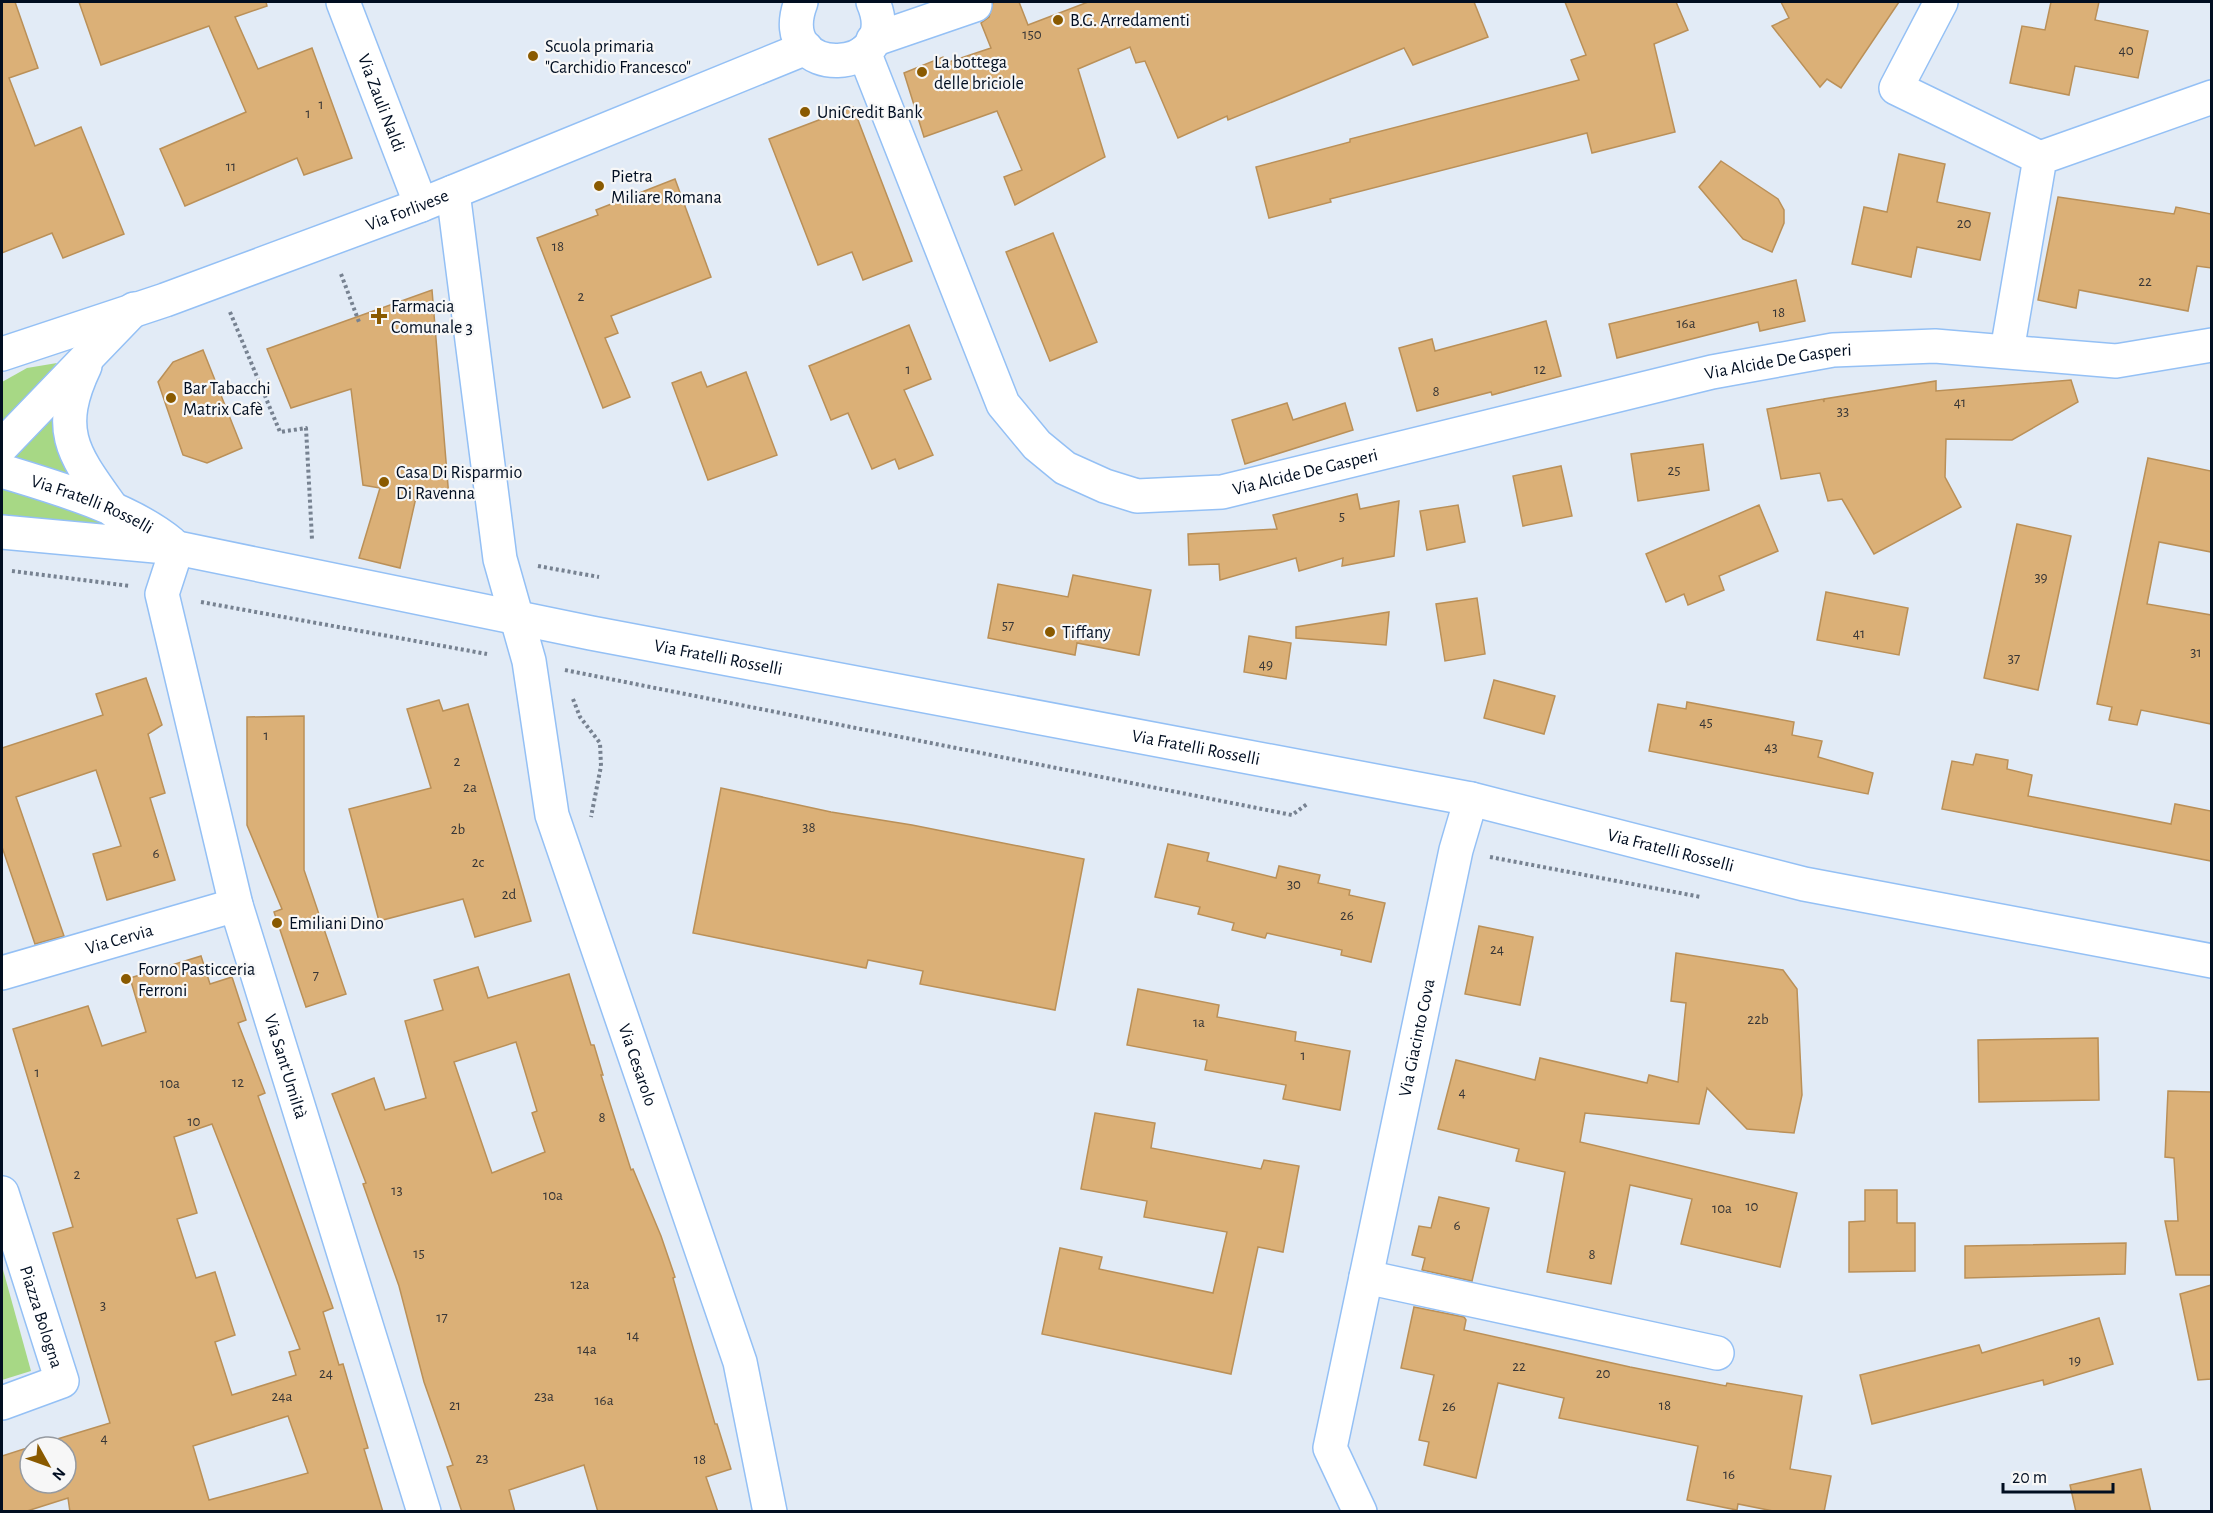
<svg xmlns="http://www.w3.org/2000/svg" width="2213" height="1513" viewBox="0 0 2213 1513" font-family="'Alegreya Sans',sans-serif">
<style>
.green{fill:#a7d885}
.building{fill:#dbb077;stroke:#ba9058;stroke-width:1.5;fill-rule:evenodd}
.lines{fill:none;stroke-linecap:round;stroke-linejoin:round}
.minor-casing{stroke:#94c0f5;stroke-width:36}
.secondary-casing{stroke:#94c0f5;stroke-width:36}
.path{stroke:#778291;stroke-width:4;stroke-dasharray:3 3;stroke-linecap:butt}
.minor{stroke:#fff;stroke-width:33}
.secondary{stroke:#fff;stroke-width:33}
.poi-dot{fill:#8a5a00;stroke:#f7f7f7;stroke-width:2}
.labels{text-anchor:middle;stroke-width:4.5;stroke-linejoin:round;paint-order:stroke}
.number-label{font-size:15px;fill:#383636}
.poi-label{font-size:18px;fill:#010e21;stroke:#f7f7f7;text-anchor:start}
.street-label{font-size:18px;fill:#010e21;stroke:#f7f7f7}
</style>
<rect width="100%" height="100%" fill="#e2ebf6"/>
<g class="green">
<polygon points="57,363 2,425 2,382 27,368"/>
<polygon points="60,408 75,479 10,461"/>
<polygon points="2,485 112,516 107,537 2,514"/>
<polygon points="2,1266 31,1371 2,1380"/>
</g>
<g class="building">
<polygon points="2,2 15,2 38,68 9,78 35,146 81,127 124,234 63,258 52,233 2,253"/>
<polygon points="79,2 266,2 267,6 235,17 258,69 312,48 352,158 304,175 297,158 185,206 160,149 246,112 209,26 101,65"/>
<polygon points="993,2 1019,2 1028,25 1088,2 1474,2 1488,37 1413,65 1404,48 1228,120 1227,116 1178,138 1145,61 1136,63 1130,47 1078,69 1105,157 1015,205 1004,177 1022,170 997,111 924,137 904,73 943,57 949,62 991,48 981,23 989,17"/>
<polygon points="1565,2 1676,2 1688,30 1654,44 1675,132 1592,153 1587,133 1330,199 1331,202 1269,218 1256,167 1350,142 1350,139 1579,80 1571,60 1586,55"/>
<polygon points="1781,2 1899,2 1841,88 1827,79 1820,87 1772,26 1789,18"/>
<polygon points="2051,2 2099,2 2095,20 2148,31 2138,78 2075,66 2069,95 2010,83 2022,26 2045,30"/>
<polygon points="853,107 912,261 863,280 852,252 818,265 769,139"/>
<polygon points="1899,154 1945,164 1937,202 1990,213 1980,260 1917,247 1911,277 1852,264 1864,207 1887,212"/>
<polygon points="1721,161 1778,199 1784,210 1784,223 1772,252 1743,239 1699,187"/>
<polygon points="675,179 711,277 611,316 618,333 605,338 630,397 603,408 537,238 598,215 596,210"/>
<polygon points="2058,197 2174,214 2176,207 2211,214 2211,268 2197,266 2188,311 2079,290 2076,308 2038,300"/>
<polygon points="1053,233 1097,342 1050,361 1006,252"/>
<polygon points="1796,280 1805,321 1760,331 1758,322 1617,358 1609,324"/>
<polygon points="432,290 449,498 417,493 400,568 359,558 380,488 363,485 351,389 291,408 267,349"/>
<polygon points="1546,321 1561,376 1492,395 1491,392 1417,411 1399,348 1432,339 1435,351"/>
<polygon points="909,325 931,379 904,390 933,455 899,469 895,459 872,469 848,413 831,420 809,366"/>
<polygon points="203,350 242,448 207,463 183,455 158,382 173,362"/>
<polygon points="701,372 707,387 746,372 777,455 708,480 672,383"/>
<polygon points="2071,380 2078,402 2012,440 1946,439 1945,477 1961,507 1874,554 1842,499 1828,501 1820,473 1781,479 1767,409 1823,399 1824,402 1824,399 1936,381 1936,391"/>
<polygon points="1287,403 1293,420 1345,403 1353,430 1245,464 1232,420"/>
<polygon points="1703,444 1709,490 1638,501 1631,454"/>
<polygon points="2148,458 2211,471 2211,552 2159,542 2147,604 2211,615 2211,724 2141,710 2137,725 2109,720 2112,707 2097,704"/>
<polygon points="1561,466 1572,516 1523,526 1513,476"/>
<polygon points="1357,494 1360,509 1399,501 1394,556 1342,566 1343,558 1299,571 1296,558 1220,580 1219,564 1189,565 1188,534 1277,529 1273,515"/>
<polygon points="1458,505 1465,542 1427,550 1420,511"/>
<polygon points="1759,505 1778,551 1719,576 1724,590 1688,605 1684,594 1666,602 1646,554"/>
<polygon points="2017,524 2071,536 2038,690 1984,678"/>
<polygon points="1073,575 1151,590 1139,655 1077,643 1075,655 988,638 998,584 1068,597"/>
<polygon points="1826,592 1908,608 1899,655 1817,640"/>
<polygon points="1477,598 1485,654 1445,661 1436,604"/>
<polygon points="1389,612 1386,645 1296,638 1296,627"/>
<polygon points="1249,636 1291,643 1286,679 1244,672"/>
<polygon points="146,678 162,725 148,734 165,793 150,798 175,880 107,900 93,854 121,846 96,770 16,797 64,936 35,944 2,847 2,748 103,715 96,694"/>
<polygon points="1494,680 1555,696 1544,734 1484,718"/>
<polygon points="439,700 443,711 468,704 531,921 475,937 463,899 379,921 349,809 431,788 407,709"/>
<polygon points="1687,702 1794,722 1792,735 1822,741 1818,757 1873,773 1868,794 1649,751 1658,704 1686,709"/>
<polygon points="304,716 304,870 346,994 306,1007 274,912 282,909 247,825 247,717"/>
<polygon points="1976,754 2008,760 2007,769 2032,775 2028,796 2171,824 2175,804 2211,811 2211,861 1942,809 1952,761 1973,765"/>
<polygon points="721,788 831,812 912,825 1084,859 1055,1010 920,984 923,971 868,960 866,968 693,933"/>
<polygon points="1168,844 1209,853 1207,861 1276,878 1279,866 1320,875 1318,883 1350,890 1349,895 1385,903 1371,962 1341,955 1342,950 1267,933 1265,938 1232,930 1234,923 1198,914 1200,907 1155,897"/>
<polygon points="1479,926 1533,937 1520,1005 1465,994"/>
<polygon points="1676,953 1783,970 1797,989 1802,1095 1794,1133 1747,1129 1707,1088 1699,1124 1585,1113 1580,1142 1797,1193 1780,1267 1681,1244 1692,1199 1630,1185 1611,1284 1547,1272 1565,1172 1516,1161 1519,1149 1438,1129 1456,1060 1535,1080 1540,1058 1647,1083 1649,1075 1678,1082 1686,1003 1671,1001"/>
<path d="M201 956 210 984 232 977 246 1020 238 1023 265 1093 258 1096 333 1308 323 1312 339 1365 343 1364 353 1398 368 1448 364 1449 383 1512H70L68 1498 24 1512H2V1456L30 1447V1483H66V1447H31L110 1423 53 1233 73 1227 13 1029 88 1006 102 1046 146 1032 130 978ZM212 1124 300 1349 289 1352 296 1375 232 1395 215 1342 235 1335 215 1272 196 1278 177 1219 197 1213 174 1137ZM288 1416 308 1473 209 1500 193 1446Z"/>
<path d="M478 967 488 998 569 974 591 1045H594L603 1075H601L631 1170 633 1169 661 1236 675 1277 673 1278 715 1424H717L731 1469 706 1477 718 1512H598L584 1465 509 1490 515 1512H462L447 1467 453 1465 424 1382 399 1286 363 1184 366 1183 332 1094 374 1078 385 1110 426 1098 405 1021 443 1010 434 980ZM516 1042 537 1111 532 1113 545 1152 492 1173 454 1062Z"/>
<polygon points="1138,989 1219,1005 1217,1017 1296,1032 1295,1041 1350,1051 1340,1110 1283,1099 1286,1085 1205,1070 1207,1060 1127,1045"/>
<polygon points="2098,1038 2099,1100 1979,1102 1978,1040"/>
<polygon points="2168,1091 2211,1092 2211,1275 2176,1275 2165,1221 2178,1221 2174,1158 2165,1157"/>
<polygon points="1095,1113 1155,1123 1151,1148 1261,1169 1264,1160 1299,1166 1283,1252 1258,1247 1231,1374 1042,1334 1060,1248 1102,1257 1099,1269 1213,1293 1227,1232 1144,1217 1147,1201 1081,1189"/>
<polygon points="1865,1190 1897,1190 1897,1223 1915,1223 1915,1271 1849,1272 1849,1222 1865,1221"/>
<polygon points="1439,1197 1489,1208 1472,1281 1422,1270 1425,1258 1412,1255 1419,1226 1431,1228"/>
<polygon points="2126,1243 2125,1274 1965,1278 1965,1246"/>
<polygon points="2211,1285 2211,1379 2198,1380 2180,1294"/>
<polygon points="1414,1307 1464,1317 1466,1320 1464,1330 1630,1367 1726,1386 1727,1383 1802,1396 1790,1469 1831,1476 1824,1512 1778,1512 1738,1504 1737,1510 1687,1500 1698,1446 1559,1418 1564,1398 1498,1383 1476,1478 1424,1465 1429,1442 1419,1440 1434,1375 1401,1368"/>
<polygon points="2099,1318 2113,1364 2044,1385 2043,1380 1872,1424 1860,1375 1979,1345 1982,1353"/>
<polygon points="2141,1469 2151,1512 2076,1512 2070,1485"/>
</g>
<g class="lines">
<defs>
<g id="minor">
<path id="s1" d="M343 2 421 205"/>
<path d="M801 2C770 83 906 77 873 2"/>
<polyline points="1941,2 1896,88 2040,158"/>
<polyline points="873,40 975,5"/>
<path id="s2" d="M864 52 1003 404 1037 445 1065 468 1105 486 1137 496 1222 492 1712 372 1833 350 1935 346 2116 361 2212 345"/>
<path id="s3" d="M453 192 500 559 529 661 552 815 740 1362 770 1512"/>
<polyline points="2007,351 2040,158 2212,97"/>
<path id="s4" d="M2 354 165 300 421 205 806 48"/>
<path id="s5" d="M177 548 162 594 236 905 424 1512"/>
<path id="s6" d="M2 973 236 905"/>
<path id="s7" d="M2 1193 62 1381 2 1403"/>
<polyline points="1366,1277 1717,1353"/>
<path id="s8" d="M1360 1512 1330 1448 1456 850 1471 799"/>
</g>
<g id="secondary">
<path d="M85 366C53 433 75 456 114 511"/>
<polyline points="2,446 134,309"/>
<path id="s9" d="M2 471C54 487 129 508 171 543"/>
<path id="s10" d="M2 532 177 548 591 633 1471 799 1804 884 2212 961"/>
</g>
</defs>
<use href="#minor" class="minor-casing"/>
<use href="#secondary" class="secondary-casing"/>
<g class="path">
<polyline points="341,274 359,322"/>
<polyline points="230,312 280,432 306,428 312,539"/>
<polyline points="538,566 599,577"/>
<polyline points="12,571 130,586"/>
<polyline points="201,602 487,654"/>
<polyline points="565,670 1292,815 1307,804"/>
<polyline points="573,699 580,717 600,743 601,766 591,817"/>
<polyline points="1490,857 1701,897"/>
</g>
<use href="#minor" class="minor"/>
<use href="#secondary" class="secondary"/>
</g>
<g class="poi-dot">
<circle cx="1058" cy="20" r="6"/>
<circle cx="533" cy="56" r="6"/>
<circle cx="922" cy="72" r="6"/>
<circle cx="805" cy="112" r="6"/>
<circle cx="599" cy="186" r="6"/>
<path d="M376 307h6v6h6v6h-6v6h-6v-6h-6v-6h6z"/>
<circle cx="171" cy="398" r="6"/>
<circle cx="384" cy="482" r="6"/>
<circle cx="1050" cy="632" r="6"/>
<circle cx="277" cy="923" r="6"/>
<circle cx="126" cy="979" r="6"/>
</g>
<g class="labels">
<g class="number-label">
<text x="1032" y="39">150</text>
<text x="2126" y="55">40</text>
<text x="321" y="109">1</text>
<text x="308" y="118">1</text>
<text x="231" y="171">11</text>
<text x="1964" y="228">20</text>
<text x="558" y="251">18</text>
<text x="2145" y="286">22</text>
<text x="581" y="301">2</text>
<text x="1779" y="317">18</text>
<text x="1686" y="328">16a</text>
<text x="908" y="374">1</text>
<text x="1540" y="374">12</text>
<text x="1436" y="396">8</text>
<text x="1960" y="407">41</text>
<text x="1843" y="416">33</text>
<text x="1674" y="475">25</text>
<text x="1342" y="521">5</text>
<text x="2041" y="582">39</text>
<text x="1008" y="630">57</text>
<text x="1859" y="638">41</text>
<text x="2196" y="657">31</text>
<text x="2014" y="663">37</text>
<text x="1266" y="669">49</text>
<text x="1706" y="727">45</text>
<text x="266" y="740">1</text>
<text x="1771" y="752">43</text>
<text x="457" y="766">2</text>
<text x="470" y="792">2a</text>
<text x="809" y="832">38</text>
<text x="458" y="834">2b</text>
<text x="156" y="858">6</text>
<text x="478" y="867">2c</text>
<text x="1294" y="889">30</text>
<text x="509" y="899">2d</text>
<text x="1347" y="920">26</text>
<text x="1497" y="954">24</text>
<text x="316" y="980">7</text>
<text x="1758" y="1024">22b</text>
<text x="1199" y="1027">1a</text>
<text x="1303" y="1060">1</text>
<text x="37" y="1077">1</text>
<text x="238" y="1087">12</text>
<text x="170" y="1088">10a</text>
<text x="1462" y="1097">4</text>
<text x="602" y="1122">8</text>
<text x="194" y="1126">10</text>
<text x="77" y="1179">2</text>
<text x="397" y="1195">13</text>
<text x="553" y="1200">10a</text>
<text x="1752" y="1211">10</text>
<text x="1722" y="1213">10a</text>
<text x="1457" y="1230">6</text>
<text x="419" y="1258">15</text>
<text x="1592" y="1259">8</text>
<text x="580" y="1289">12a</text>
<text x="103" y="1310">3</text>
<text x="442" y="1322">17</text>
<text x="633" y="1340">14</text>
<text x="587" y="1354">14a</text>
<text x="2075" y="1365">19</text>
<text x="1519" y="1371">22</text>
<text x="326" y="1378">24</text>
<text x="1603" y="1378">20</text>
<text x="282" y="1401">24a</text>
<text x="544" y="1401">23a</text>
<text x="604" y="1405">16a</text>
<text x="455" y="1410">21</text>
<text x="1665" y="1410">18</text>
<text x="1449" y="1411">26</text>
<text x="104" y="1443">4</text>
<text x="482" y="1463">23</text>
<text x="700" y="1464">18</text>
<text x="1729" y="1479">16</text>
</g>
<g class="poi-label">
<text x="1070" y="26">B.G. Arredamenti</text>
<text x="545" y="52">Scuola primaria<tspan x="545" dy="21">"Carchidio Francesco"</tspan></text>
<text x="934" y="68">La bottega<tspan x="934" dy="21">delle briciole</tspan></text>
<text x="817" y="118">UniCredit Bank</text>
<text x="611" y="182">Pietra<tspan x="611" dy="21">Miliare Romana</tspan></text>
<text x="391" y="312">Farmacia<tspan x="391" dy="21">Comunale 3</tspan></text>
<text x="183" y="394">Bar Tabacchi<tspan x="183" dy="21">Matrix Cafè</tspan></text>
<text x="396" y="478">Casa Di Risparmio<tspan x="396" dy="21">Di Ravenna</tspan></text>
<text x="1062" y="638">Tiffany</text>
<text x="289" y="929">Emiliani Dino</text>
<text x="138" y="975">Forno Pasticceria<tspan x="138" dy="21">Ferroni</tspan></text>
</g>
<g class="street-label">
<text dy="6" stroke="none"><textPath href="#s1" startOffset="108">Via Zauli Naldi</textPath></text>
<text dy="6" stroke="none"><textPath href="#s4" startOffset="430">Via Forlivese</textPath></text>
<text dy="6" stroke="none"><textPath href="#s2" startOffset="1202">Via Alcide De Gasperi</textPath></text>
<text dy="6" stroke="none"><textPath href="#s2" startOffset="716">Via Alcide De Gasperi</textPath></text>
<text dy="6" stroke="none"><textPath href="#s9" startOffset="96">Via Fratelli Rosselli</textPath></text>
<text dy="6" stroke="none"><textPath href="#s10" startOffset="728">Via Fratelli Rosselli</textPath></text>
<text dy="6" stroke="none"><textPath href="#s10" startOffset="1214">Via Fratelli Rosselli</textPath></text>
<text dy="6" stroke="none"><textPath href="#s10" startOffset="1700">Via Fratelli Rosselli</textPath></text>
<text dy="6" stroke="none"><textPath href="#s6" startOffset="122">Via Cervia</textPath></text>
<text dy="6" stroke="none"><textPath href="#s8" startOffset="490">Via Giacinto Cova</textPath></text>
<text dy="6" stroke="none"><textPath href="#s3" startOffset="896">Via Cesarolo</textPath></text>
<text dy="6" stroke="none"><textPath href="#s5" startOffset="537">Via Sant'Umiltà</textPath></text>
<text dy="6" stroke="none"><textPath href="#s7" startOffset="130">Piazza Bologna</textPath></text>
</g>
</g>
<rect width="2213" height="1513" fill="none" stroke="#010e21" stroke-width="6"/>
<g transform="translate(48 1465) rotate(130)"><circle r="28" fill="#f7f7f7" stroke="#959aa1" stroke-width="1.5"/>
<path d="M0-4.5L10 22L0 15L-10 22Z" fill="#8a5a00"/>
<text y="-9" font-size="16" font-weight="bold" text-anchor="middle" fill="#010e21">N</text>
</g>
<path d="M2003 1483v9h110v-9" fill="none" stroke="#010e21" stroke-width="3"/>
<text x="2012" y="1483" font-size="18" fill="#010e21" stroke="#f7f7f7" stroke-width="4.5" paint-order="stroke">20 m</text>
</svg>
